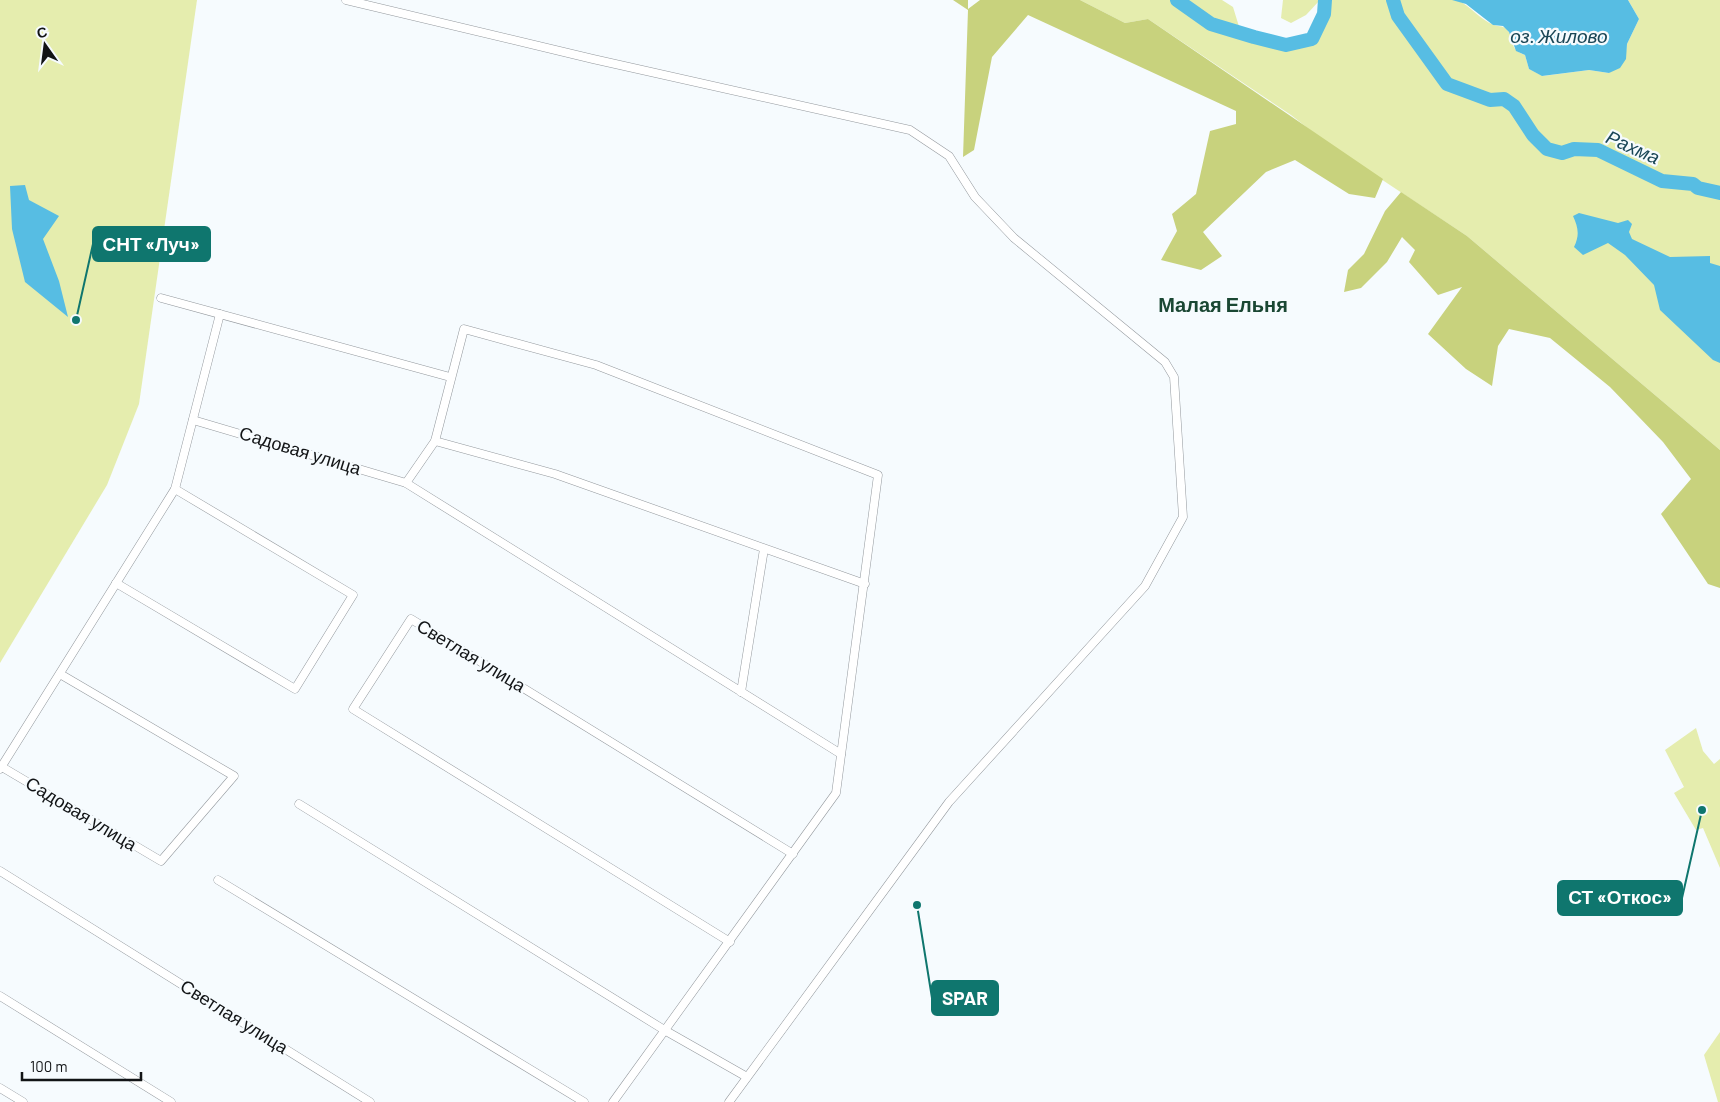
<svg xmlns="http://www.w3.org/2000/svg" width="1720" height="1102" viewBox="0 0 1720 1102" font-family="Barlow,sans-serif">
<style>
.green{fill:#e5edae}
.forest{fill:#c8d27d}
.water{fill:#57bde3}
.lines{fill:none;stroke-linecap:round;stroke-linejoin:round}
.river{stroke:#57bde3;stroke-width:14}
.minor-casing{stroke:#93989d;stroke-width:9}
.minor{stroke:#fff;stroke-width:8}
.labels{text-anchor:middle;stroke-width:4.5;stroke-linejoin:round;paint-order:stroke}
.street-label{font-size:18px;fill:#121416;stroke:#f6fbfe}
.water-label{font-size:19px;font-style:italic;fill:#1a4656;stroke:#f6fbfe}
.quarter-label{font-size:20px;font-weight:bold;fill:#1a4733;stroke:#f6fbfe}
.leader{fill:none;stroke:#0f766e;stroke-width:2}
.callout-dot{fill:#0f766e;stroke:#f6fbfe;stroke-width:2}
.callout{fill:#0f766e;stroke:#0f766e;stroke-width:2}
.callout-label{font-size:19px;text-anchor:middle;font-weight:bold;fill:#fff}
</style>
<rect width="100%" height="100%" fill="#f6fbfe"/>
<g class="green">
<polygon points="0,0 197,0 139,404 107,485 0,663"/>
<path d="M1080 0H1222L1233 7 1241 33 1287 45 1312 39 1324 14 1325 0H1457C1471 6 1480 20 1494 25 1499 27 1504 25 1508 31 1517 42 1507 48 1525 55L1529 69 1543 76 1589 70 1609 73 1625 59 1627 44 1639 19 1628 0H1720V450L1467 236 1328 144 1291 115 1148 19 1125 23Z"/>
<polygon points="1283,0 1320,0 1306,15 1291,23 1281,18"/>
<polygon points="1696,728 1703,751 1714,764 1720,759 1720,868 1703,828 1696,830 1674,793 1684,787 1665,750"/>
<polygon points="1720,1032 1720,1102 1718,1102 1704,1055"/>
</g>
<g class="forest">
<polygon points="953,0 968,0 968,9 980,0 1080,0 1125,23 1148,19 1383,179 1375,198 1349,194 1295,160 1266,172 1203,232 1222,256 1201,270 1161,260 1177,231 1172,214 1196,194 1210,131 1236,124 1236,111 1028,15 992,57 974,150 963,157 968,10"/>
<polygon points="1401,192 1467,236 1720,450 1720,588 1708,584 1661,514 1691,479 1663,442 1610,387 1550,338 1509,329 1498,346 1492,386 1466,369 1428,334 1462,287 1438,295 1409,262 1415,250 1402,237 1387,262 1361,288 1344,292 1348,270 1364,254 1385,211"/>
</g>
<g class="water">
<polygon points="1452,0 1628,0 1639,19 1627,44 1626,59 1620,68 1609,73 1589,70 1542,76 1529,69 1525,55 1516,51 1509,32 1503,26 1493,25 1466,4"/>
<polygon points="25,185 29,200 59,216 43,239 59,281 68,317 25,282 12,229 10,186"/>
<path d="M1579 213 1618 223 1628 220 1632 224 1629 232 1632 239 1670 257 1710 256V263L1720 266V363L1713 360 1660 310 1654 285 1625 255 1608 243 1583 255 1574 247C1580 235 1578 227 1573 216Z"/>
</g>
<g class="lines">
<g class="river">
<polyline points="1177,0 1211,24 1254,37 1286,45 1312,39 1324,14 1325,0"/>
<polyline points="1393,0 1398,16 1447,84 1490,100 1504,99 1514,106 1533,135 1547,149 1562,153 1574,149 1598,150 1662,181 1693,184 1698,188 1720,193"/>
</g>
<defs>
<g id="minor">
<polyline points="346,0 593,59 910,130 949,156 975,197 1014,238 1165,362 1174,377 1183,517 1145,586 949,802 729,1102"/>
<polyline points="161,298 450,377"/>
<polyline points="193,420 406,483 841,754"/>
<polyline points="435,441 555,474 865,584"/>
<polyline points="406,483 435,441 464,329 596,365 878,475 836,793 613,1102"/>
<polyline points="116,583 295,689 353,595 175,489"/>
<polyline points="741,692 764,549"/>
<polyline points="2,767 161,861 234,776 60,674"/>
<polyline points="0,769 175,489 220,314"/>
<polyline points="299,804 666,1031 747,1077"/>
<polyline points="0,871 370,1102"/>
<polyline points="218,880 584,1102"/>
<polyline points="730,942 353,709 411,619 793,854"/>
<polyline points="0,996 171,1102"/>
<polyline points="0,1088 23,1102"/>
</g>
</defs>
<use href="#minor" class="minor-casing"/>
<use href="#minor" class="minor"/>
</g>
<g class="labels">
<g class="street-label">
<text transform="translate(300 451) rotate(17)" y="6">Садовая улица</text>
<text transform="translate(471 656) rotate(31)" y="6">Светлая улица</text>
<text transform="translate(81 814) rotate(31)" y="6">Садовая улица</text>
<text transform="translate(234 1017) rotate(32)" y="6">Светлая улица</text>
</g>
<g class="water-label">
<text x="1559" y="43">оз. Жилово</text>
<text transform="translate(1633 147) rotate(24)" y="7">Рахма</text>
</g>
<g class="quarter-label">
<text x="1223" y="312">Малая Ельня</text>
</g>
</g>
<path class="leader" d="M76 320L93 244M1702 810L1682 898M917 905L932 998"/>
<g class="callout-dot">
<circle cx="76" cy="320" r="5"/>
<circle cx="1702" cy="810" r="5"/>
<circle cx="917" cy="905" r="5"/>
</g>
<g class="callout">
<rect x="93" y="227" width="117" height="34" rx="5"/>
<rect x="1558" y="881" width="124" height="34" rx="5"/>
<rect x="932" y="981" width="66" height="34" rx="5"/>
</g>
<g class="callout-label">
<text x="151" y="251">СНТ «Луч»</text>
<text x="1620" y="904">СТ «Откос»</text>
<text x="965" y="1005">SPAR</text>
</g>
<g transform="translate(45 45) rotate(346)" stroke="#f6fbfe" stroke-width="4" paint-order="stroke">
<path d="M0-4L9 19L0 12L-9 19Z" fill="#121416"/>
<text y="-8" font-size="14" font-weight="bold" text-anchor="middle" fill="#121416">С</text>
</g>
<path d="M22 1072v8h119v-8" fill="none" stroke="#121416" stroke-width="2.5"/>
<text x="30" y="1072" font-size="15" fill="#121416" stroke="#f6fbfe" stroke-width="4" paint-order="stroke">100 m</text>
</svg>
